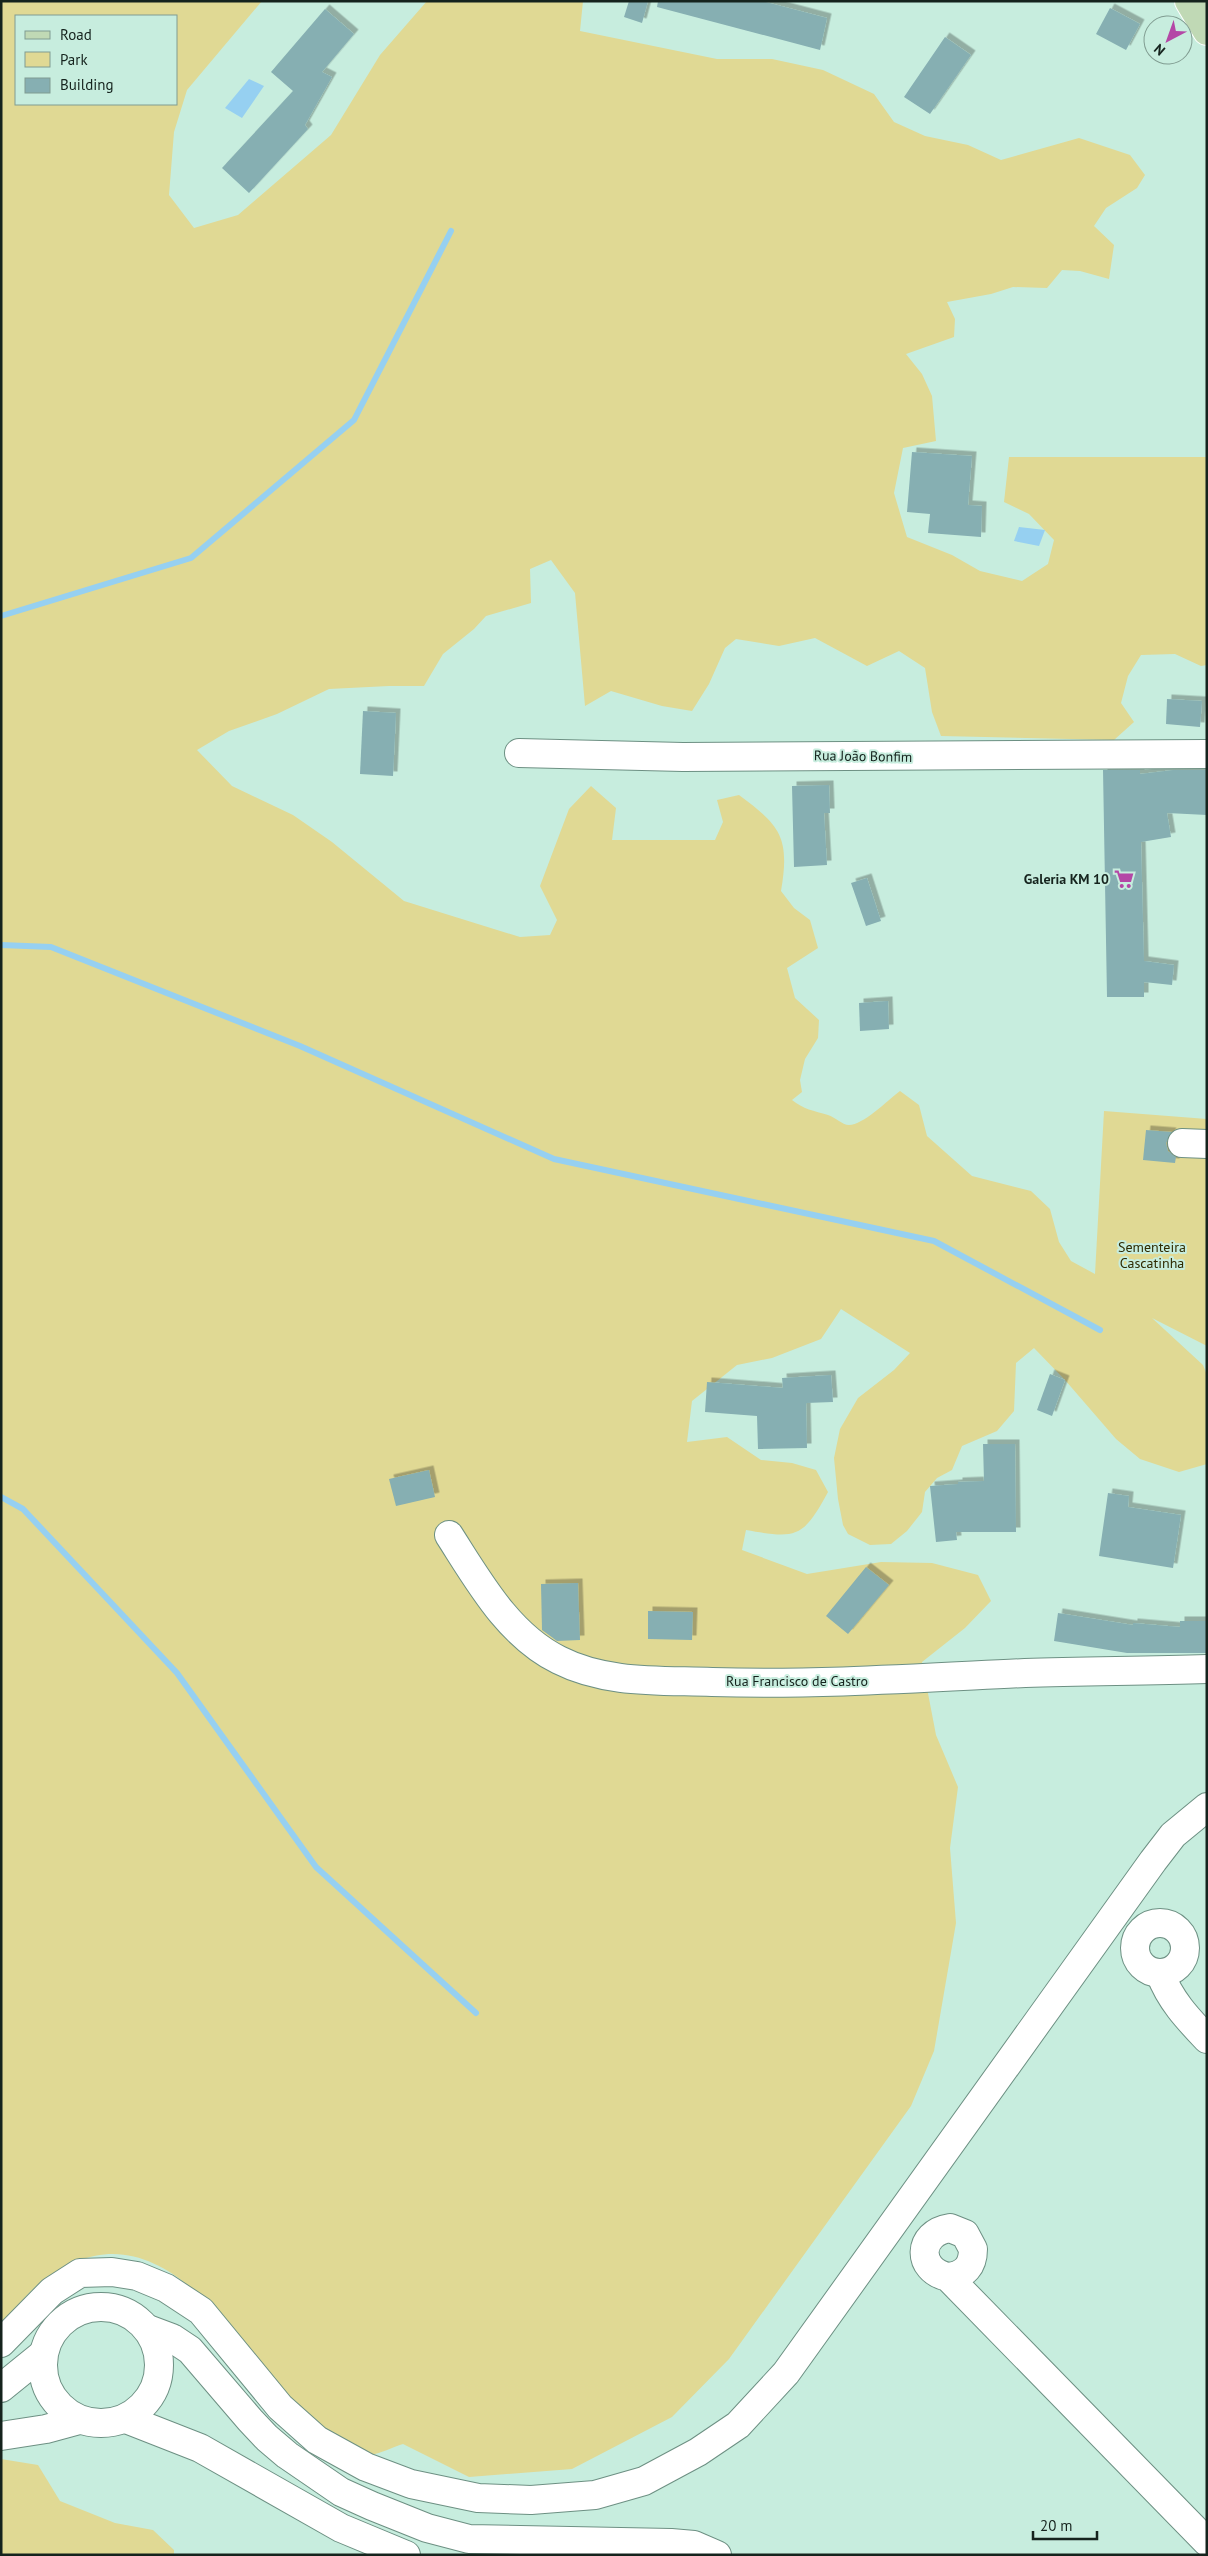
<svg xmlns="http://www.w3.org/2000/svg" width="1208" height="2556" viewBox="0 0 1208 2556" font-family="'PT Sans',sans-serif">
<style>
.green{fill:#e0d994;fill-rule:evenodd}
.water{fill:#96d0f1}
.lines{fill:none;stroke-linecap:round;stroke-linejoin:round}
.stream{stroke:#96d0f1;stroke-width:6}
.building{fill:#86afb2;filter:url(#shadow)}
.minor-casing{stroke:#6d9083;stroke-width:30}
.major-casing{stroke:#fff;stroke-width:30}
.minor{stroke:#fff;stroke-width:28}
.major{stroke:#c0d9b5;stroke-width:28}
.labels{text-anchor:middle;stroke-width:4;stroke-linejoin:round;paint-order:stroke}
.street-label{font-size:14px;fill:#15231d;stroke:#c7edde}
.poi-label{font-size:14px;font-weight:bold;fill:#15231d;stroke:#c7edde;text-anchor:end}
.park-label{font-size:14px;fill:#2f2a00;stroke:#c7edde}
</style>
<defs>
<filter id="shadow"><feDropShadow dx="4.5" dy="-4.5" stdDeviation="0" flood-color="#0004"/></filter>
</defs>
<rect width="100%" height="100%" fill="#c7edde"/>
<g class="green">
<path d="M1 1H262L187 90 174 132 169 195 194 228 238 215 331 135 380 55 427 1H583L580 31 717 59H772L823 70 874 94 894 122 925 136 968 145 1001 160 1079 138 1130 155 1145 175 1137 188 1106 208 1094 226 1114 245 1109 279 1080 271 1062 270 1047 288 1013 287 991 294 947 302 955 319 954 337 906 354 922 374 932 396 936 441 903 448 894 493 907 537 952 555 980 571 1022 581 1048 564 1054 540 1029 514 1004 502 1009 457H1207V665L1201 666 1175 654 1141 655 1128 676 1121 703 1134 722 1114 740 941 736 932 712 925 668 899 651 867 666 815 638 779 646 736 639 725 648 709 684 692 711 662 706 611 691 585 706 575 593 551 560 530 569 531 603 486 616 474 629 443 654 424 686H389L329 689 277 714 229 731 197 750 232 786 293 815 332 842 404 901 520 937 550 935 557 920 540 886 569 809 591 786 616 808 612 840H715L723 822 717 800 739 795C781 826 790 838 781 891L794 908 810 920 818 948 787 968 795 998 819 1020 818 1038 805 1059 800 1080 802 1092 792 1100C803 1109 814 1111 828 1115 835 1117 842 1125 849 1125 863 1125 887 1101 900 1091L919 1105 927 1136 972 1176 1031 1191 1050 1209 1059 1242 1071 1261 1095 1274 1104 1111 1207 1119V1346L1152 1318 1203 1365 1207 1375V1464L1179 1472 1140 1459 1116 1439 1065 1380 1034 1348 1016 1363 1014 1411 997 1431 962 1446 952 1470 937 1478 925 1492 922 1512 907 1531 891 1544 870 1545 848 1534 843 1525 838 1499 834 1458 840 1429 858 1398 894 1370 910 1353 841 1309 821 1339 772 1358 737 1365 692 1401 687 1442 727 1437 761 1460 792 1463 816 1470 828 1492C803 1538 797 1539 746 1530L742 1550 807 1574 881 1562 932 1563 978 1575 991 1601 965 1628 922 1662 936 1735 958 1787 950 1848 956 1923 934 2051 911 2106 729 2359 672 2417 572 2469 469 2477 403 2444C393 2447 380 2454 370 2455 355 2456 339 2441 327 2433 245 2368 167 2182 39 2284 25 2295 13 2313 1 2326ZM16 16H176V104H16Z"/>
<polygon points="1,2459 38,2465 60,2501 115,2523 153,2530 174,2550 174,2555 1,2555"/>
</g>
<g class="water">
<polygon points="249,79 264,86 242,118 225,108"/>
<polygon points="1019,527 1045,530 1039,546 1014,541"/>
</g>
<g class="lines">
<g class="stream">
<polyline points="1,616 191,558 354,420 451,231"/>
<polyline points="1,945 51,947 300,1046 554,1159 934,1241 1100,1330"/>
<polyline points="1,1497 23,1509 177,1673 316,1867 476,2013"/>
</g>
</g>
<g class="building">
<polygon points="629,1 648,1 642,23 624,17"/>
<polygon points="658,1 762,1 827,18 820,50 657,7"/>
<polygon points="1110,8 1140,24 1126,50 1096,34"/>
<polygon points="325,9 354,34 322,72 332,77 305,125 308,129 249,193 222,168 293,91 271,72"/>
<polygon points="945,37 971,55 930,114 904,97"/>
<polygon points="912,452 972,456 968,505 982,506 981,537 928,533 930,514 907,512"/>
<polygon points="1167,699 1202,701 1200,727 1166,724"/>
<polygon points="363,711 396,713 393,776 360,774"/>
<polygon points="1103,770 1140,770 1140,774 1173,770 1207,770 1207,815 1167,813 1171,837 1141,842 1144,961 1174,965 1172,985 1144,982 1144,997 1107,997"/>
<polygon points="829,785 830,813 824,813 827,865 794,867 792,786"/>
<polygon points="867,878 881,921 866,926 851,883"/>
<polygon points="888,1001 889,1029 860,1031 859,1003"/>
<polygon points="1146,1130 1172,1132 1166,1143 1168,1151 1176,1157 1175,1163 1143,1160"/>
<polygon points="1050,1374 1065,1380 1052,1416 1037,1410"/>
<polygon points="831,1375 833,1402 806,1403 807,1448 758,1449 757,1416 705,1412 707,1382 783,1388 782,1378"/>
<polygon points="983,1444 1015,1444 1016,1532 956,1532 957,1540 936,1542 930,1486 958,1484 958,1482 984,1481"/>
<polygon points="429,1470 435,1497 396,1506 389,1479"/>
<polygon points="1108,1493 1129,1496 1128,1507 1181,1515 1173,1568 1099,1556"/>
<polygon points="866,1567 889,1585 848,1634 826,1616"/>
<polygon points="578,1583 580,1640 557,1641 542,1630 541,1584"/>
<polygon points="648,1611 693,1612 692,1640 648,1639"/>
<polygon points="1058,1613 1133,1625 1133,1623 1180,1627 1180,1621 1207,1621 1207,1653 1127,1653 1054,1641"/>
</g>
<g class="lines">
<defs>
<g id="minor">
<polyline points="519,753 683,757 1207,754"/>
<polyline points="1182,1143 1207,1144"/>
<path d="M449 1535C478 1580 508 1635 559 1660 606 1684 661 1680 712 1682 817 1685 921 1678 1025 1673 1086 1671 1146 1671 1207 1669"/>
<circle cx="1160" cy="1948" r="25"/>
<path d="M1160 1973C1170 2000 1187 2018 1207 2039"/>
<path d="M948 2277C965 2275 973 2266 973 2249L965 2234 950 2228C917 2233 916 2270 948 2277L1207 2542"/>
<circle cx="101" cy="2365" r="58"/>
<polyline points="148,2329 172,2338 190,2350 250,2420 267,2438 287,2455 341,2492 372,2506 427,2528 469,2539 671,2543 694,2545 717,2555"/>
<polyline points="1,2343 52,2291 80,2273 112,2272 137,2276 166,2288 201,2311 280,2407 317,2440 366,2467 411,2484 478,2498 531,2500 595,2495 644,2481 698,2452 738,2425 786,2373 1153,1861 1173,1835 1207,1807"/>
<polyline points="1,2388 43,2354"/>
<polyline points="126,2419 200,2448 341,2528 406,2555"/>
<polyline points="1,2436 46,2429 79,2420"/>
</g>
<polyline id="major" points="1189,1 1207,31"/>
</defs>
<use href="#minor" class="minor-casing"/>
<use href="#major" class="major-casing"/>
<use href="#minor" class="minor"/>
<use href="#major" class="major"/>
</g>
<defs>
<symbol id="supermarket-bare" viewBox="-9 -9 18 18"><path d="M-6-5.5h2.5l.6 2H6L4.5 2H-2.5L-4.4-4H-6ZM-1.5 3.2a1.3 1.3 0 1 0 .1 0ZM3 3.2a1.3 1.3 0 1 0 .1 0Z" fill="#b447a6" stroke="#c7edde" stroke-width="2.5" paint-order="stroke"/></symbol>
</defs>
<g fill-rule="evenodd">
<use href="#supermarket-bare" x="1110" y="865" width="28" height="28"/>
</g>
<g class="labels">
<g class="street-label">
<text transform="translate(863 756) rotate(1)" y="5">Rua João Bonfim</text>
<text x="797" y="1686">Rua Francisco de Castro</text>
</g>
<g class="poi-label">
<text x="1109" y="884">Galeria KM 10</text>
</g>
<g class="park-label">
<text x="1152" y="1252">Sementeira<tspan x="1152" dy="16">Cascatinha</tspan></text>
</g>
</g>
<rect width="1208" height="2556" fill="none" stroke="#15231d" stroke-width="5"/>
<rect x="15" y="15" width="162" height="90" fill="#c7edde" stroke="#809c91"/>
<rect x="25" y="31" width="25" height="8" fill="#c0d9b5" stroke="#809c91"/>
<text x="60" y="40" font-size="15" fill="#15231d">Road</text>
<rect x="25" y="52" width="25" height="15" fill="#e0d994" stroke="#809c91"/>
<text x="60" y="65" font-size="15" fill="#15231d">Park</text>
<rect x="25" y="78" width="25" height="15" fill="#86afb2" stroke="#809c91"/>
<text x="60" y="90" font-size="15" fill="#15231d">Building</text>
<g transform="translate(1168 40) rotate(221)"><circle r="24" fill="#c7edde" stroke="#809c91"/>
<path d="M0-4L9 19L0 12L-9 19Z" fill="#b447a6"/>
<text y="-8" font-size="14" font-weight="bold" text-anchor="middle" fill="#15231d">N</text>
</g>
<path d="M1033 2531v8h64v-8" fill="none" stroke="#15231d" stroke-width="2.5"/>
<text x="1040" y="2531" font-size="15" fill="#15231d" stroke="#c7edde" stroke-width="4" paint-order="stroke">20 m</text>
</svg>
